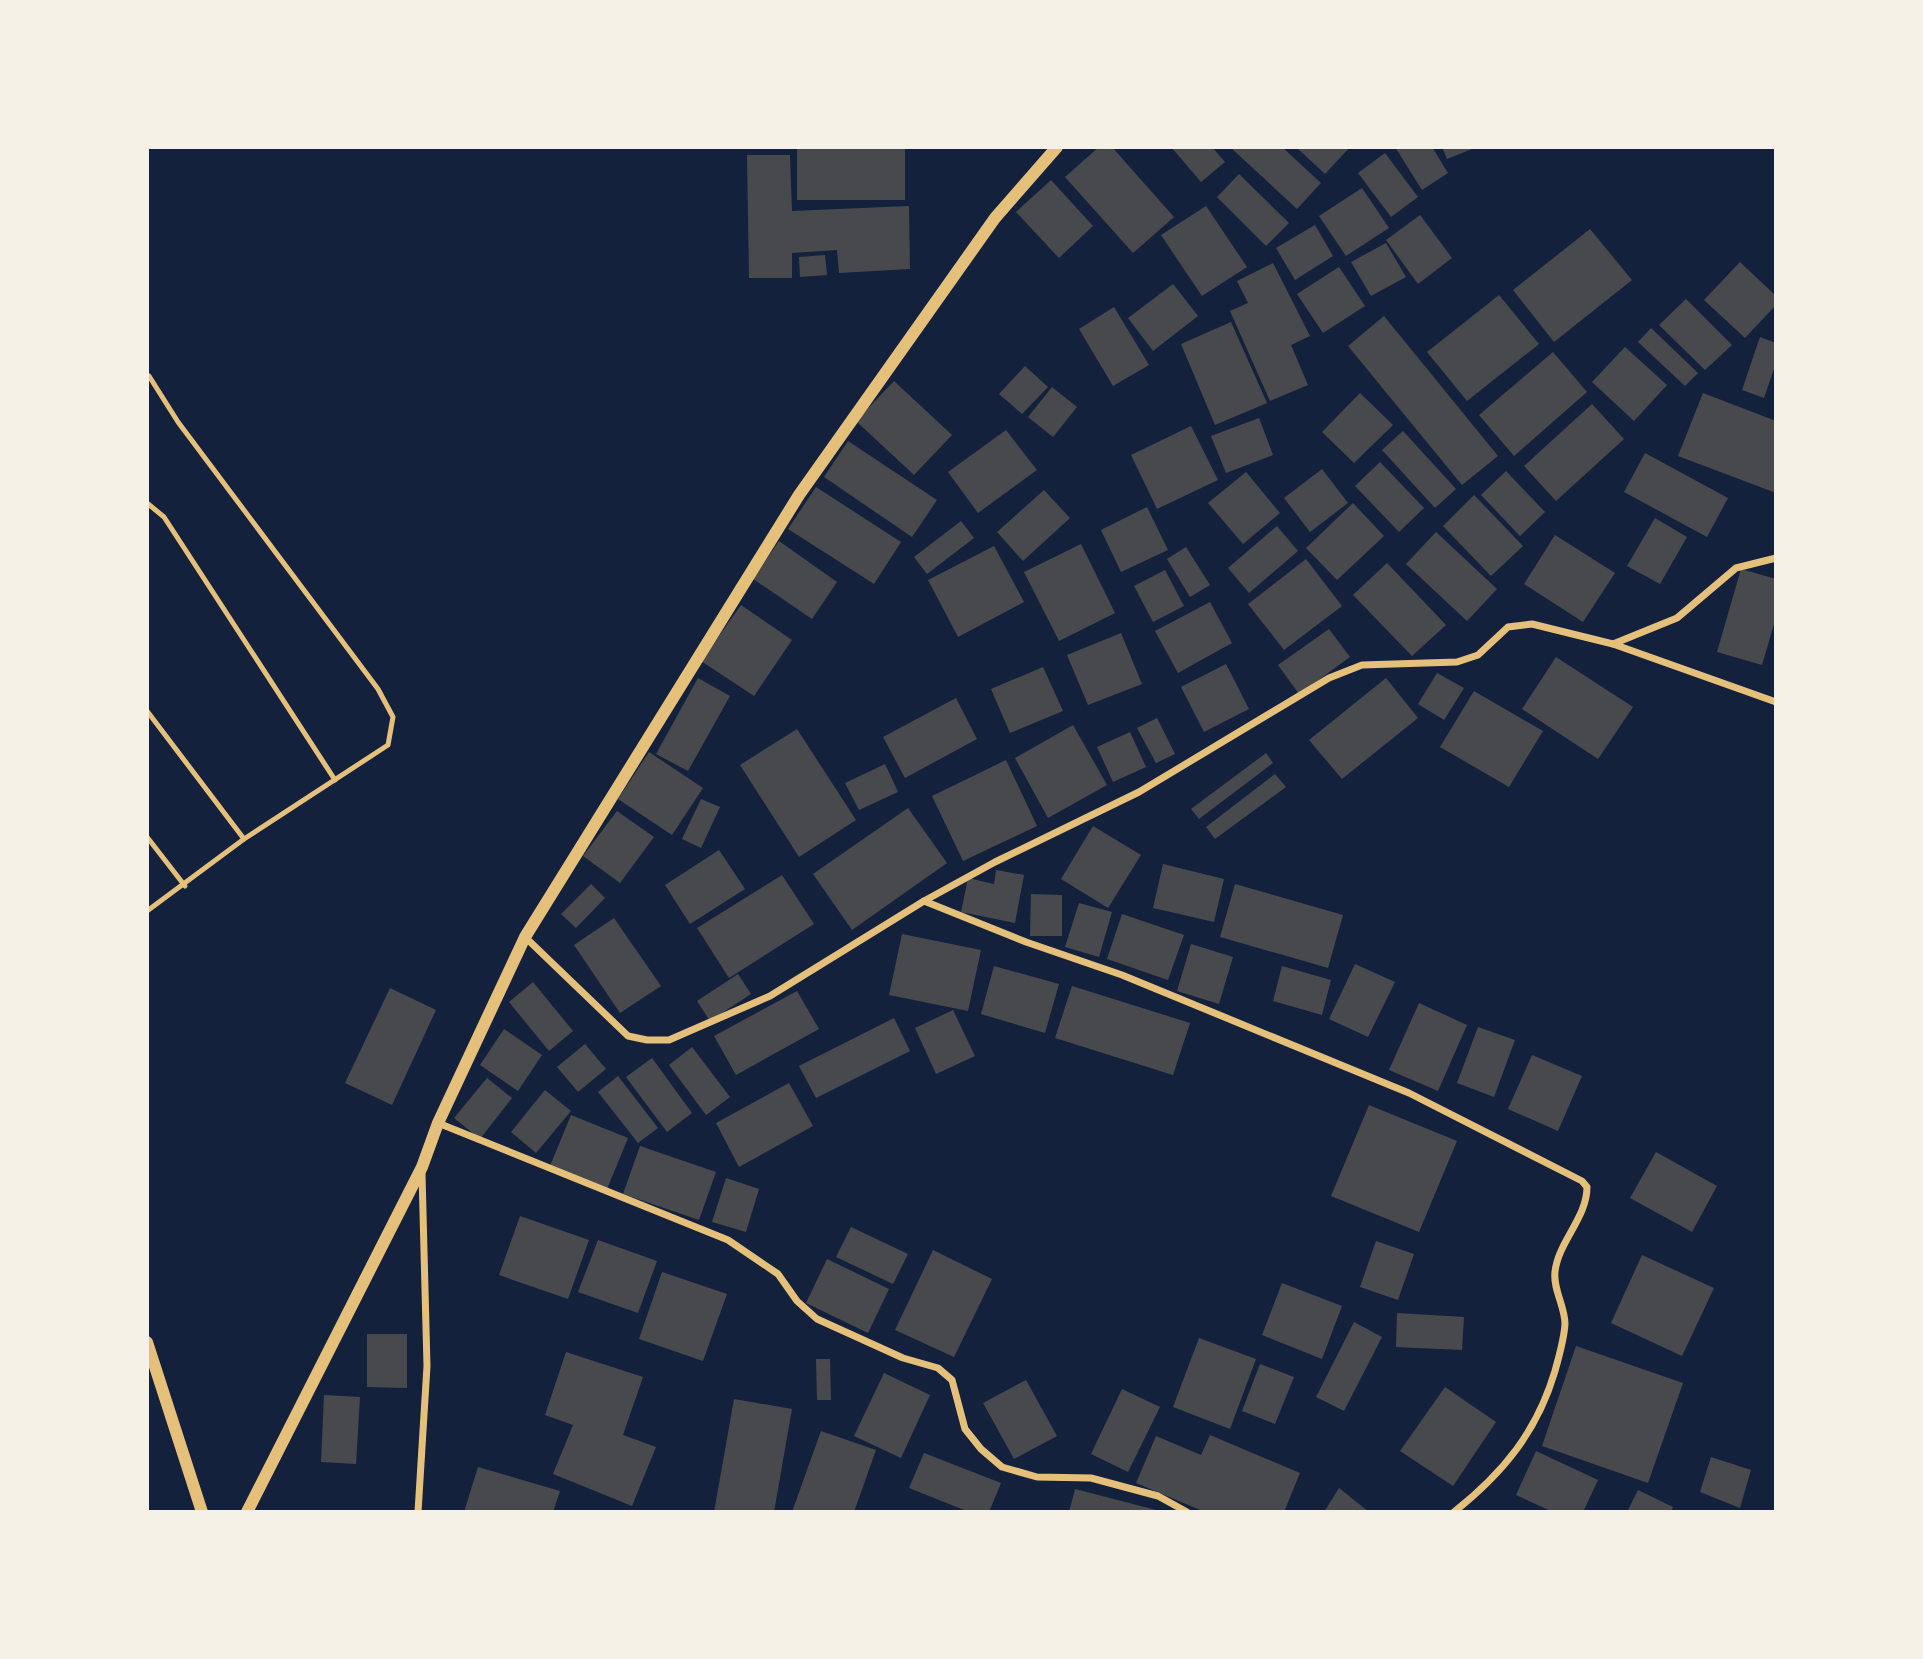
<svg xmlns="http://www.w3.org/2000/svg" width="1923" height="1659" viewBox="0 0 1923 1659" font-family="'Open Sans',sans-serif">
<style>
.building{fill:#48494c}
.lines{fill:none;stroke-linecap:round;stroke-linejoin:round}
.service{stroke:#e5c07b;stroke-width:5}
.minor{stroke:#e5c07b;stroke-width:7}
.tertiary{stroke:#e5c07b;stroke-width:12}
</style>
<rect width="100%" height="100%" fill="#14213d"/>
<g class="building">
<rect x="797" y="147" width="108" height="53"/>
<polygon points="1099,147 1112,147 1174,217 1133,253 1065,177"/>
<polygon points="1171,147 1212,147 1225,162 1201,182"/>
<polygon points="1230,147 1282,147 1321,183 1297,209"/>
<polygon points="1296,147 1350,147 1325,174"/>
<polygon points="1395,147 1432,147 1448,173 1422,190"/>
<polygon points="1442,147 1477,147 1447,159"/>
<polygon points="1385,153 1418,197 1391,217 1358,173"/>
<polygon points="747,155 790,155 792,211 909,206 910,269 839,273 837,250 792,253 792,278 749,278"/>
<polygon points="1239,174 1289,223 1266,246 1217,197"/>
<polygon points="1051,180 1093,226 1059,258 1016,212"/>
<polygon points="1362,188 1389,228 1346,256 1319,216"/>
<polygon points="1206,206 1247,267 1202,296 1161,235"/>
<polygon points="1420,215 1452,258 1418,284 1386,240"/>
<polygon points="1315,225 1333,256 1295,280 1276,248"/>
<polygon points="1590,229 1632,280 1554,342 1513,290"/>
<polygon points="1386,243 1406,277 1371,296 1351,262"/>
<polygon points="825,255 827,275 800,277 799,257"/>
<polygon points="1740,262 1776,296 1776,305 1745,338 1704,300"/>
<polygon points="1273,263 1310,336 1291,345 1308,385 1270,401 1230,311 1248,303 1237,281"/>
<polygon points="1339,267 1365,306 1323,333 1297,294"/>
<polygon points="1173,284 1198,316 1153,351 1128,318"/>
<polygon points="1499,295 1539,344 1467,401 1427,352"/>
<polygon points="1686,299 1732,345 1705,370 1659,325"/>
<polygon points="1114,307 1149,365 1113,386 1079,329"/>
<polygon points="1384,316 1498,456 1462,485 1348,346"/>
<polygon points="1231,322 1267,403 1215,425 1181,344"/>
<polygon points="1651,328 1698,373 1685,386 1638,342"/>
<polygon points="1760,337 1776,343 1776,363 1764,398 1742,390"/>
<polygon points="1625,347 1667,385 1634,421 1592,382"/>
<polygon points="1553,352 1587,392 1514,456 1479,415"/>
<polygon points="1025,366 1048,387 1022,414 999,394"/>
<polygon points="894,381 952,435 914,475 856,421"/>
<polygon points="1052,387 1077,407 1053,437 1028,417"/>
<polygon points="1360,393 1393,425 1354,463 1322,432"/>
<polygon points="1703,393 1776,421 1776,493 1678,456"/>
<polygon points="1592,404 1624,439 1556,501 1524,466"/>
<polygon points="1259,418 1273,455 1226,473 1211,436"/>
<polygon points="1191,426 1218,480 1157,509 1131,455"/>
<polygon points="1006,430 1037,470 978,513 948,472"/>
<polygon points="1403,431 1456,489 1435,508 1382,450"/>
<polygon points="848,441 937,500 912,537 824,477"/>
<polygon points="1645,453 1728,498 1707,537 1624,492"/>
<polygon points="1380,462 1424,508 1399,532 1355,486"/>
<polygon points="1322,469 1348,503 1310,532 1284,498"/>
<polygon points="1506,471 1545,512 1520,536 1481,495"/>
<polygon points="1246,472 1280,513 1243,544 1208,503"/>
<polygon points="816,487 901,542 874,584 788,529"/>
<polygon points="1044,490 1070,518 1023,561 997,532"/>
<polygon points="1474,495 1523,546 1491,576 1443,526"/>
<polygon points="1353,503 1384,536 1337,580 1306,548"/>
<polygon points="1147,507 1168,550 1121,572 1101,530"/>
<polygon points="1655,518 1687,537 1660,584 1627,566"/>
<polygon points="961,521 974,538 927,574 914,557"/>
<polygon points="1277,526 1298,551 1249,593 1228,568"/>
<polygon points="1436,532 1497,589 1467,621 1406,564"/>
<polygon points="1555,535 1615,573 1583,622 1524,584"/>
<polygon points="779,541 837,582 812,619 753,579"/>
<polygon points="1081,544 1115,613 1059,641 1024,572"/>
<polygon points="994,546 1024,602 958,637 928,580"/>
<polygon points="1186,547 1210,585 1190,597 1167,559"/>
<polygon points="1306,559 1342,606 1284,650 1248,604"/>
<polygon points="1387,563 1446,625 1412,656 1353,595"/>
<polygon points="1741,569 1776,579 1776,617 1762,665 1717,652"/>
<polygon points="1165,570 1184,606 1153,622 1134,586"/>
<polygon points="1210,602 1232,643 1178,673 1155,631"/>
<polygon points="741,605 792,640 754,696 701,661"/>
<polygon points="1329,629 1350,657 1299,694 1278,665"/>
<polygon points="1121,633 1142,684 1088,705 1067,655"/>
<polygon points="1556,657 1633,707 1598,759 1522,709"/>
<polygon points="1226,664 1249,709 1204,732 1181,687"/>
<polygon points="1043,667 1063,711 1010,733 991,689"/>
<polygon points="1437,673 1464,688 1444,720 1418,704"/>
<polygon points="698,678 730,696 688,771 656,754"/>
<polygon points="1386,678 1418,718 1342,779 1309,740"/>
<polygon points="1474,691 1543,731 1509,787 1440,747"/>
<polygon points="956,698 977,739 905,778 883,737"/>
<polygon points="1157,718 1175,754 1156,763 1137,728"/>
<polygon points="1073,725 1107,785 1048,818 1015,758"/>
<polygon points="797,729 856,820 799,857 740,765"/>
<polygon points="1130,732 1146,767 1113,782 1097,747"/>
<polygon points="649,752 703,788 672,835 618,799"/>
<polygon points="1266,753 1273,763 1199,819 1191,809"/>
<polygon points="1006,760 1037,826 963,861 932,796"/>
<polygon points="885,764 898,792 859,810 845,783"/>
<polygon points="1275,774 1286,787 1215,839 1206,827"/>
<polygon points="701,799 720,807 701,848 682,839"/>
<polygon points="908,808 947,863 852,930 813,874"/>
<polygon points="617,811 654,837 620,883 583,856"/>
<polygon points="1093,826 1141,855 1108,908 1061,879"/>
<polygon points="719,850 745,889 690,924 665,885"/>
<polygon points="1163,864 1224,879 1214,922 1153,908"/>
<polygon points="996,870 1024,875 1015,923 961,912 968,878 994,884"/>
<polygon points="782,875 814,924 729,978 697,928"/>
<polygon points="591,884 605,898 576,928 561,914"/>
<polygon points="1235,884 1343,915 1328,968 1220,937"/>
<polygon points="1031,894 1062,895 1062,936 1030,936"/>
<polygon points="1079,903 1112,912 1099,957 1065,947"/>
<polygon points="1122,914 1184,935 1168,980 1107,959"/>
<polygon points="614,918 661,986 620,1013 574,945"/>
<polygon points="902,934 981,950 968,1011 889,995"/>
<polygon points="1191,944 1233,957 1219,1004 1177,991"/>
<polygon points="1355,964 1395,982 1368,1037 1329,1019"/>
<polygon points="994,966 1059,984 1045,1033 981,1014"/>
<polygon points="1282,966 1331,980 1322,1015 1273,1001"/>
<polygon points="738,974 751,994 710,1021 697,1001"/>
<polygon points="533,982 573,1031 549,1051 509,1002"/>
<polygon points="1072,986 1190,1023 1173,1075 1055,1038"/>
<polygon points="390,988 436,1010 392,1105 345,1083"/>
<polygon points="797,991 819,1029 736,1075 714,1036"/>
<polygon points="1419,1003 1467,1025 1438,1091 1389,1070"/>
<polygon points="953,1010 975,1056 936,1074 915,1028"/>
<polygon points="894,1018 910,1051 816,1098 799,1066"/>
<polygon points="1478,1027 1515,1040 1494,1097 1457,1083"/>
<polygon points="504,1029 542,1055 518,1091 480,1065"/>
<polygon points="585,1044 606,1069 578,1092 557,1067"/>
<polygon points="692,1047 730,1097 706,1115 669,1065"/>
<polygon points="1532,1055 1582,1076 1558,1131 1508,1109"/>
<polygon points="652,1058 692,1113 667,1132 626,1077"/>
<polygon points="618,1076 658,1128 638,1143 598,1092"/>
<polygon points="487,1078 512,1098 480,1139 454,1118"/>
<polygon points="789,1083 813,1126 739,1167 716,1123"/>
<polygon points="545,1090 571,1111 536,1153 511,1132"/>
<polygon points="1369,1105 1457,1141 1419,1232 1331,1196"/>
<polygon points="571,1115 628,1138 607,1189 550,1166"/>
<polygon points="640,1146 716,1172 699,1220 623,1194"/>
<polygon points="1656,1152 1717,1186 1692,1232 1630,1198"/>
<polygon points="726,1178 759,1189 746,1232 712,1222"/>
<polygon points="520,1216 589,1240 568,1299 499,1275"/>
<polygon points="851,1227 908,1254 893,1284 836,1257"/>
<polygon points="598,1240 657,1261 638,1313 578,1292"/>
<polygon points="1376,1241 1414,1254 1398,1300 1360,1287"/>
<polygon points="933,1250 992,1279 954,1357 895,1330"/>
<polygon points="1642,1255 1714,1288 1682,1356 1611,1323"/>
<polygon points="827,1259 889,1289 868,1333 806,1303"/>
<polygon points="662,1272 727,1294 703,1361 639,1339"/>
<polygon points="1282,1283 1342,1306 1322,1359 1262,1335"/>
<polygon points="1397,1313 1464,1317 1462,1350 1396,1347"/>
<polygon points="1354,1322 1382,1337 1344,1411 1316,1397"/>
<polygon points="367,1334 407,1334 407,1388 367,1387"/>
<polygon points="1199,1338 1256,1359 1230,1429 1173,1407"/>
<polygon points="1576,1346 1683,1383 1648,1483 1542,1446"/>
<polygon points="566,1352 643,1377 623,1435 656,1447 632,1506 553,1474 573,1425 545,1415"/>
<polygon points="816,1359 830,1359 831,1400 817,1400"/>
<polygon points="1260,1364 1294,1377 1275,1424 1242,1411"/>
<polygon points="884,1373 930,1395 901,1458 854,1436"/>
<polygon points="1026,1380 1057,1436 1014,1459 983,1403"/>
<polygon points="1445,1387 1496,1422 1453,1486 1400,1451"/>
<polygon points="1122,1389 1160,1407 1128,1472 1091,1454"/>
<polygon points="324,1395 360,1397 356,1464 321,1462"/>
<polygon points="734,1399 792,1409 774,1512 714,1512"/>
<polygon points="821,1431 876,1450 854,1512 792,1512"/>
<polygon points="1210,1435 1300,1473 1284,1512 1205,1512 1136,1483 1156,1436 1201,1455"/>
<polygon points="1536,1451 1598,1480 1583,1512 1553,1512 1516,1495"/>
<polygon points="924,1453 1001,1483 989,1512 969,1512 909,1488"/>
<polygon points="1711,1457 1751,1470 1740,1508 1700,1492"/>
<polygon points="478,1467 560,1491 553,1512 464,1512"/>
<polygon points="1339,1488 1369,1512 1324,1512"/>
<polygon points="1075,1489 1160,1511 1160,1512 1069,1512"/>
<polygon points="1638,1490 1673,1507 1671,1512 1627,1512"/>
</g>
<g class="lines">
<g class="service">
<polyline points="147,378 149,376 178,422 378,689 393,717 388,745 244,839 147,911"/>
<polyline points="147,503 164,517 335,780"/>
<polyline points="147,711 244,839"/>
<polyline points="147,837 185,886"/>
</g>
<g class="minor">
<polyline points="1613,644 1677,618 1736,568 1776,558"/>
<path d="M924 901 1026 942 1122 975 1409 1093 1582 1181 1587 1187C1587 1218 1558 1242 1555 1272 1553 1290 1565 1306 1565 1324 1564 1340 1559 1356 1555 1371 1537 1432 1503 1473 1454 1512"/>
<polyline points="525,937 628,1036 647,1040 669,1040 770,996 924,901 995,862 1139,792 1329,678 1362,665 1457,662 1478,655 1508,627 1532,624 1613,644 1776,702"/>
<polyline points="438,1123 728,1240 778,1274 797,1301 817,1319 903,1358 938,1368 952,1380 965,1429 981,1449 1002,1467 1037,1477 1091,1478 1158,1496 1187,1512"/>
<polyline points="418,1512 427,1366 422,1174"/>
</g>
<g class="tertiary">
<polyline points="147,1342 202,1512"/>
<polyline points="247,1512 422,1167 438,1123 525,937 799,495 995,218 1057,147"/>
</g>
</g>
<rect width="1923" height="1659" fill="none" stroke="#f6f1e7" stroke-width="298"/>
</svg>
